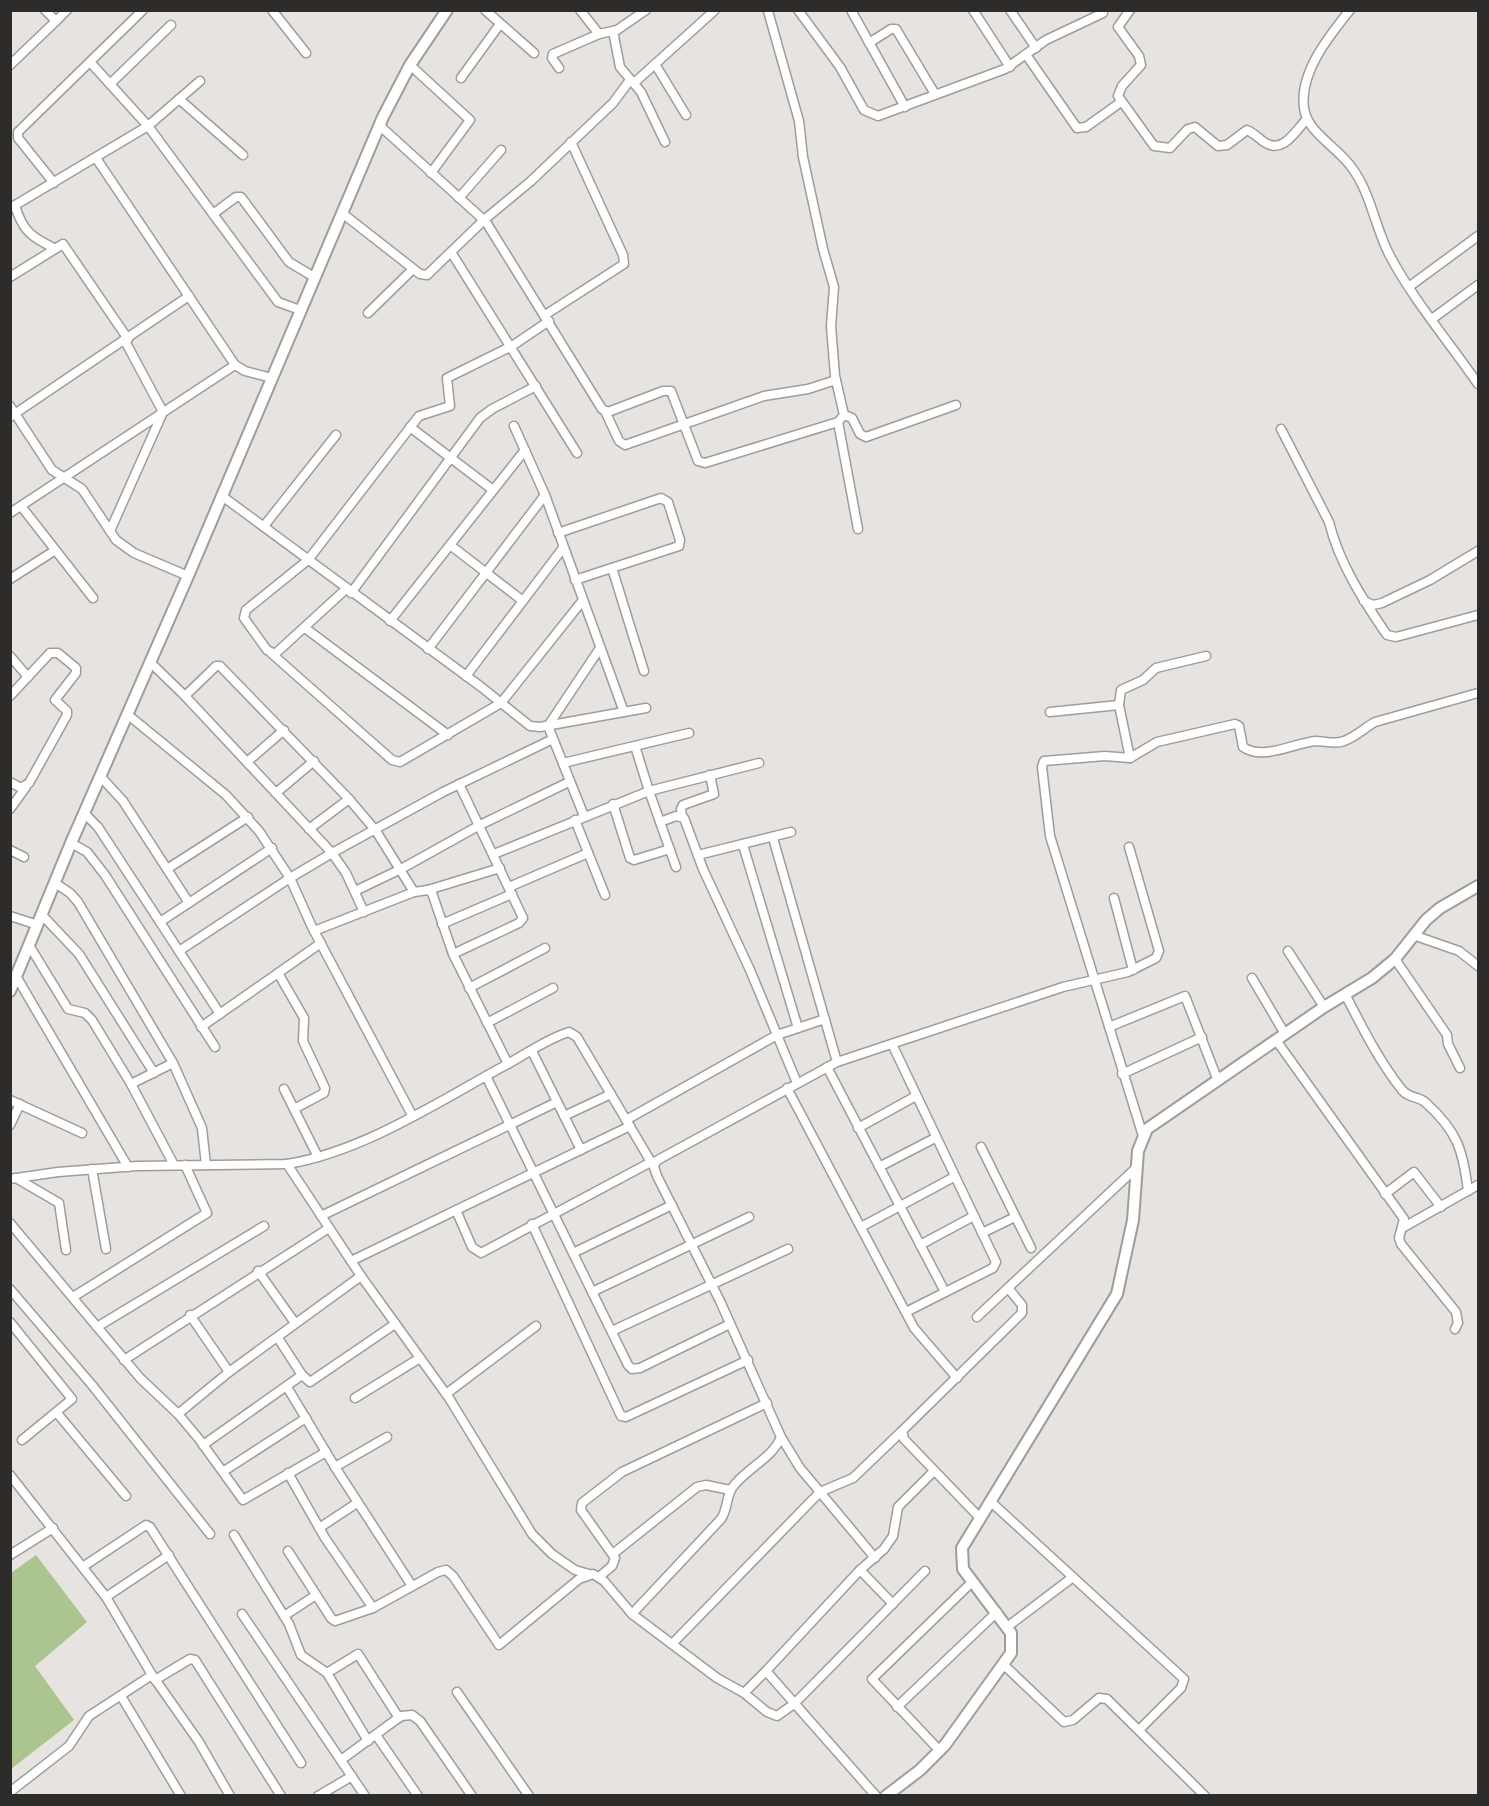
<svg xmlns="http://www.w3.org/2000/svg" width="1489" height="1806" viewBox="0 0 1489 1806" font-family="Roboto,sans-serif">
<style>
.green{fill:#acc48f}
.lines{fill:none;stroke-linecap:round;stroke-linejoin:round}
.street-casing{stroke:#9f9d99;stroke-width:11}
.secondary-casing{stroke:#9f9d99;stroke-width:14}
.street{stroke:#fff;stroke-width:8}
.secondary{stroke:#fff;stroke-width:10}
</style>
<rect width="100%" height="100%" fill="#e6e3e0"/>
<polygon class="green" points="36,1555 87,1622 35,1666 74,1720 11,1769 11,1573"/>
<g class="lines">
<defs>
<g id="street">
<polyline points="45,10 56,21 67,10"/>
<polyline points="272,10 306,53"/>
<polyline points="485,10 534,53"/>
<polyline points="580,10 599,34 617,30 646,10"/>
<polyline points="798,10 840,67 864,110 878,116 1005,69 1046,40 1103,13"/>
<polyline points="851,10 905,107"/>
<polyline points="973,10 1010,67"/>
<polyline points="1010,10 1036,48"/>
<path d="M1130 10 1118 27 1139 56 1141 65 1122 86 1118 96 1154 146 1170 148 1188 129 1195 127 1218 146 1227 145 1247 130C1254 133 1258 138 1264 142 1283 155 1295 131 1307 119"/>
<path d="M1350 10C1329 36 1299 73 1304 108 1307 133 1339 148 1352 168 1371 193 1375 228 1390 256 1414 301 1449 342 1478 384"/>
<polyline points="613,31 620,67 641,92 665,142"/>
<polyline points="869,43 891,29 896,29 935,94"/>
<polyline points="1027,56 1077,128 1086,127 1121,102"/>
<polyline points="90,62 148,126 278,302 300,310"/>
<polyline points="655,64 686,115"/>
<polyline points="10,65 56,21"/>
<polyline points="410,65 470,120 431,173"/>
<polyline points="559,68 552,58 553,54 599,34"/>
<polyline points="461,78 500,24"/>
<polyline points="634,83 715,10"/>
<polyline points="110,84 171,25"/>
<polyline points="179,99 243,155"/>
<polyline points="379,125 486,222 602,409 608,412 663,391 671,391 698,461 705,463 838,422 844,415 835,376 831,326 834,287 823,249 803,157 799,121 768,11"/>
<polyline points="54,183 18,138 18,132 143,10"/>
<polyline points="459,198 501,150"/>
<path d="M15 205C22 230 31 237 54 248"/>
<polyline points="12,207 148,126 200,81"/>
<polyline points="342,213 420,274 427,275 484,220 531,181 613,103 630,80"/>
<polyline points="213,214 236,197 241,197 289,262 314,277"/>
<polyline points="451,252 577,453"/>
<polyline points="10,277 63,244 128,339"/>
<polyline points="1410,286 1478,236"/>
<polyline points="368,313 413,269"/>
<polyline points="545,315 624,264 623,255 571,142"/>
<polyline points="1432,319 1478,285"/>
<polyline points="235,365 245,371 272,378"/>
<polyline points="10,406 52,470 82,489 116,540 134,553 188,576"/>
<polyline points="605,411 619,441 625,445 764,396 808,389 836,380"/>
<polyline points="844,415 852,418 860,434 866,437 956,405"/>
<polyline points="10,417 189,296"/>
<polyline points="838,422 858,529"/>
<polyline points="514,426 545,495 624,712"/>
<polyline points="410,427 493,490"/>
<path d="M1281 429 1329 522C1339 563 1363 600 1387 635L1396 637 1478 615"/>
<polyline points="222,496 480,686 530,726 540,727 646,708"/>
<polyline points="21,506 93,598"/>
<polyline points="10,513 235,365 96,158"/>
<polyline points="264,526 336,435"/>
<polyline points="110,531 163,412 125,341"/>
<polyline points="558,533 661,498 668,502 680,540 679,546 575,580"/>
<polyline points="450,545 523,601"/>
<polyline points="612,568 644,671"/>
<polyline points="10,579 54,551"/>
<polyline points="346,589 275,654 267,650 244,618 246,610 308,560 419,416 450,406 447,378 512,346 549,321"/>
<polyline points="351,593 480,418 492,409 536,386"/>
<polyline points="1364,601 1373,605 1382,603 1430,580 1478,551"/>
<polyline points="390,621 525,450"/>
<polyline points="305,628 448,735"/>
<polyline points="428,649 545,495"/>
<polyline points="271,653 392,760 400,762 501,703 583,600"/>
<polyline points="10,656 28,677"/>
<polyline points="150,662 185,696 332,853 346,873 364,912"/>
<polyline points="466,676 563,548"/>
<polyline points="10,696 50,653 58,653 76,668 76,673 55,700 67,711 67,715 29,783 21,788 10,782"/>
<polyline points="185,696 216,666 220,666 349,799 376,831 414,892 428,890 432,893 453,954 508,1064"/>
<polyline points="1119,705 1121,690 1143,680 1156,668 1206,656"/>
<polyline points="1050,712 1119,705 1130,758"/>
<polyline points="127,714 226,795 259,831 290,878 312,927 412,1115"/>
<polyline points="635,746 649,791 759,763"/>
<polyline points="247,762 284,730"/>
<polyline points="563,763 689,733"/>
<polyline points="100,776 123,801 189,903"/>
<polyline points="276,793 314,761"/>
<polyline points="613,804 630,858 634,860 670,849"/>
<polyline points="10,809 26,787"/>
<polyline points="84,813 98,827 220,1014"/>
<polyline points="584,816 548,726 600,648"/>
<polyline points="682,816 681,809 683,805 714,794 710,775"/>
<polyline points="575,820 605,895"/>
<polyline points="660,822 676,816 684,818 703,869 750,970 797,1083"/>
<polyline points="309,829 349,799"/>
<polyline points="773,838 837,1062"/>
<polyline points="71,843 87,852 105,875 215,1047"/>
<polyline points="743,845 798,1028"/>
<polyline points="10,850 24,857"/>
<polyline points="494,854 649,791 676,867"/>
<polyline points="698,855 791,832"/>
<polyline points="167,869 248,817"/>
<polyline points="55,883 70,893 78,902 173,1063 202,1128 206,1165"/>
<polyline points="509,887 588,853"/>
<polyline points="428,890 500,868"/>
<polyline points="355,891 401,869 480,825 569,782"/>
<polyline points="1114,898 1133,970"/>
<polyline points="42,915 79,954 154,1073"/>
<polyline points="10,916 38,925"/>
<polyline points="160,922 272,848"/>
<polyline points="442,924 512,894"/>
<polyline points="314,931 414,892"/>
<polyline points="1413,935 1459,951 1478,966"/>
<polyline points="29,945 68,1009 85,1013 92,1020 131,1084 174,1165"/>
<polyline points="179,951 290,878 332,853 443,792 553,739"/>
<polyline points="1288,951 1324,1007"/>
<polyline points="453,954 519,923 523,918 459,784"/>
<polyline points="1395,959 1447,1035 1448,1044 1460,1068"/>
<polyline points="278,973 304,1018 303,1041 325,1088 324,1093 294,1109"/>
<polyline points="16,976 128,1167"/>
<polyline points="1252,978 1285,1034"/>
<polyline points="469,988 545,948"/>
<path d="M1345 994C1362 1027 1379 1061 1402 1090 1410 1099 1418 1096 1425 1102 1457 1131 1463 1149 1468 1191"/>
<polyline points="487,1023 553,988"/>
<polyline points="201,1027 321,943"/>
<polyline points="1109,1027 1185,996 1218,1081"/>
<polyline points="1276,1040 1404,1219 1399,1238 1401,1244 1456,1312 1458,1323 1455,1329"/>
<polyline points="892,1044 996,1262 993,1268 906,1312"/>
<polyline points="532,1051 581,1150"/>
<polyline points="827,1067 945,1292"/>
<polyline points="1122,1074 1202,1037"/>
<polyline points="486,1076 628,1365 632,1369 640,1368 730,1324"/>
<polyline points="131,1084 173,1063"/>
<polyline points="787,1088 914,1328 957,1378"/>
<polyline points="284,1089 318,1157"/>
<polyline points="10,1100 82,1133"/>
<polyline points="564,1116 611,1094"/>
<polyline points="626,1120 777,1035 825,1019"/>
<polyline points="10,1125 20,1104"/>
<polyline points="858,1128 916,1096"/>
<path d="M1143 1136 1050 836 1042 767 1044 761 1105 756 1130 758 1157 742 1235 724 1239 726 1243 747C1263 761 1294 743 1316 741 1325 741 1335 745 1344 741 1356 737 1364 728 1375 722L1478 693"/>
<polyline points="981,1147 1031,1248"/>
<polyline points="287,1164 361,1276 449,1398 532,1534 552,1554 575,1570 589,1574"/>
<polyline points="879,1167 935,1138"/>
<polyline points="92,1169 106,1249"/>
<polyline points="16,1178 59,1203 66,1250"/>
<path d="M10 1179 58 1172 137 1166 287 1164C362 1152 438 1102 504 1066 525 1055 546 1039 569 1032L577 1037 654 1167"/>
<polyline points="1385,1194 1414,1172 1441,1207"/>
<polyline points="456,1210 472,1247 481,1253 651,1162"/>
<polyline points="321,1216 557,1102"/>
<polyline points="10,1223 140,1378 178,1414 199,1439 243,1500 326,1452"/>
<polyline points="532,1224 621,1416 626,1417 748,1360"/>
<polyline points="861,1227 954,1177"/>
<polyline points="1404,1227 1478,1185"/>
<polyline points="982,1233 1015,1217"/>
<polyline points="920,1245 974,1216"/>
<polyline points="573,1253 672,1205"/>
<polyline points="351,1261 630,1126"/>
<polyline points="258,1271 295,1323"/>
<polyline points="10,1289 92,1385 210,1534"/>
<polyline points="592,1292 749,1217"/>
<polyline points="73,1297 207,1213 185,1165"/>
<polyline points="190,1315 229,1372"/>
<polyline points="977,1317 1136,1168"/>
<polyline points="10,1322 72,1399 22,1440"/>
<polyline points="97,1327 264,1226"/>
<polyline points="612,1331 788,1249"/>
<polyline points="278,1338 302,1375 310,1382 395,1324"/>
<polyline points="124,1360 329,1228"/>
<polyline points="287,1387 335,1467 412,1586"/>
<polyline points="446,1394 536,1326"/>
<polyline points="355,1398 420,1358"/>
<polyline points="57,1413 126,1496"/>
<polyline points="178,1414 229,1372 361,1276"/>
<polyline points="781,1437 800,1468 875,1558"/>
<polyline points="203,1445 302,1375"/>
<polyline points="335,1467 387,1437"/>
<polyline points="224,1471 306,1418"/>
<polyline points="288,1473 325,1538 373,1608"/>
<polyline points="10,1475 106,1597 152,1675 199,1742 230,1796"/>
<polyline points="990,1501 1184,1679 1181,1688 1139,1730"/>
<polyline points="979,1517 904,1439 902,1431 1022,1313 1022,1305 1008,1288"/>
<polyline points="319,1528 357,1503"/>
<polyline points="234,1535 289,1624 301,1655 327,1673 368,1741"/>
<polyline points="288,1551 331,1618 335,1621 373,1608 438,1572 446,1570 453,1576 499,1645 579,1579 593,1574 604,1581 632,1614 717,1678 744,1693 767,1712 777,1716 794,1704 925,1571"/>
<polyline points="614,1553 697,1487 706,1485 730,1490"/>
<polyline points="10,1555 53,1528"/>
<polyline points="84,1566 146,1525 150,1527 301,1763"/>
<polyline points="860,1570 893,1604"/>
<polyline points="599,1577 612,1566 615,1558 581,1510 582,1503 622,1472 767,1403"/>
<polyline points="106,1597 169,1555"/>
<polyline points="242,1614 365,1796"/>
<path d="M632 1614 721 1519C728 1509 726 1497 732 1488 745 1469 772 1459 781 1437L720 1301 657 1176 654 1167 656 1161 837 1062 1063 987 1128 972 1156 958 1159 951 1129 847"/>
<polyline points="284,1616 316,1595"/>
<polyline points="1007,1627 1073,1577"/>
<polyline points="672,1644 820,1492 853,1478 902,1431"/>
<polyline points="1004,1665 1064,1722 1073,1720 1099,1698 1107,1699 1205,1796"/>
<polyline points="327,1673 358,1654 399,1718"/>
<polyline points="155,1680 190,1659 195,1660 281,1796"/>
<polyline points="457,1692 529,1796"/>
<polyline points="744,1693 766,1671"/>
<polyline points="121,1696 181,1796"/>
<polyline points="897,1707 997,1612"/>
<polyline points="376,1735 418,1796"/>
<polyline points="940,1751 872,1679 972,1582"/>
<polyline points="341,1760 401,1716 412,1715 420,1721 472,1796"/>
<polyline points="10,1792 69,1746 89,1716 152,1675"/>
<polyline points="318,1796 352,1776"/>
<polyline points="876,1796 766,1671 860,1570 884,1549 893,1536 898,1507 934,1471"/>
</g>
<g id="secondary">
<polyline points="10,991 71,843 188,576 383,117 410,65 447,10"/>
<polyline points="886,1796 920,1770 945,1745 1011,1653 1011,1633 963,1569 962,1548 1117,1294 1133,1220 1138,1151 1147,1129 1324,1007 1372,978 1395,959 1426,920 1440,908 1478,886"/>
</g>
</defs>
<use href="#street" class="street-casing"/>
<use href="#secondary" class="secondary-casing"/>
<use href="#street" class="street"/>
<use href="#secondary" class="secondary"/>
</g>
<rect width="1489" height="1806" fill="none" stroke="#2d2c2b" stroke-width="24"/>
</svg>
